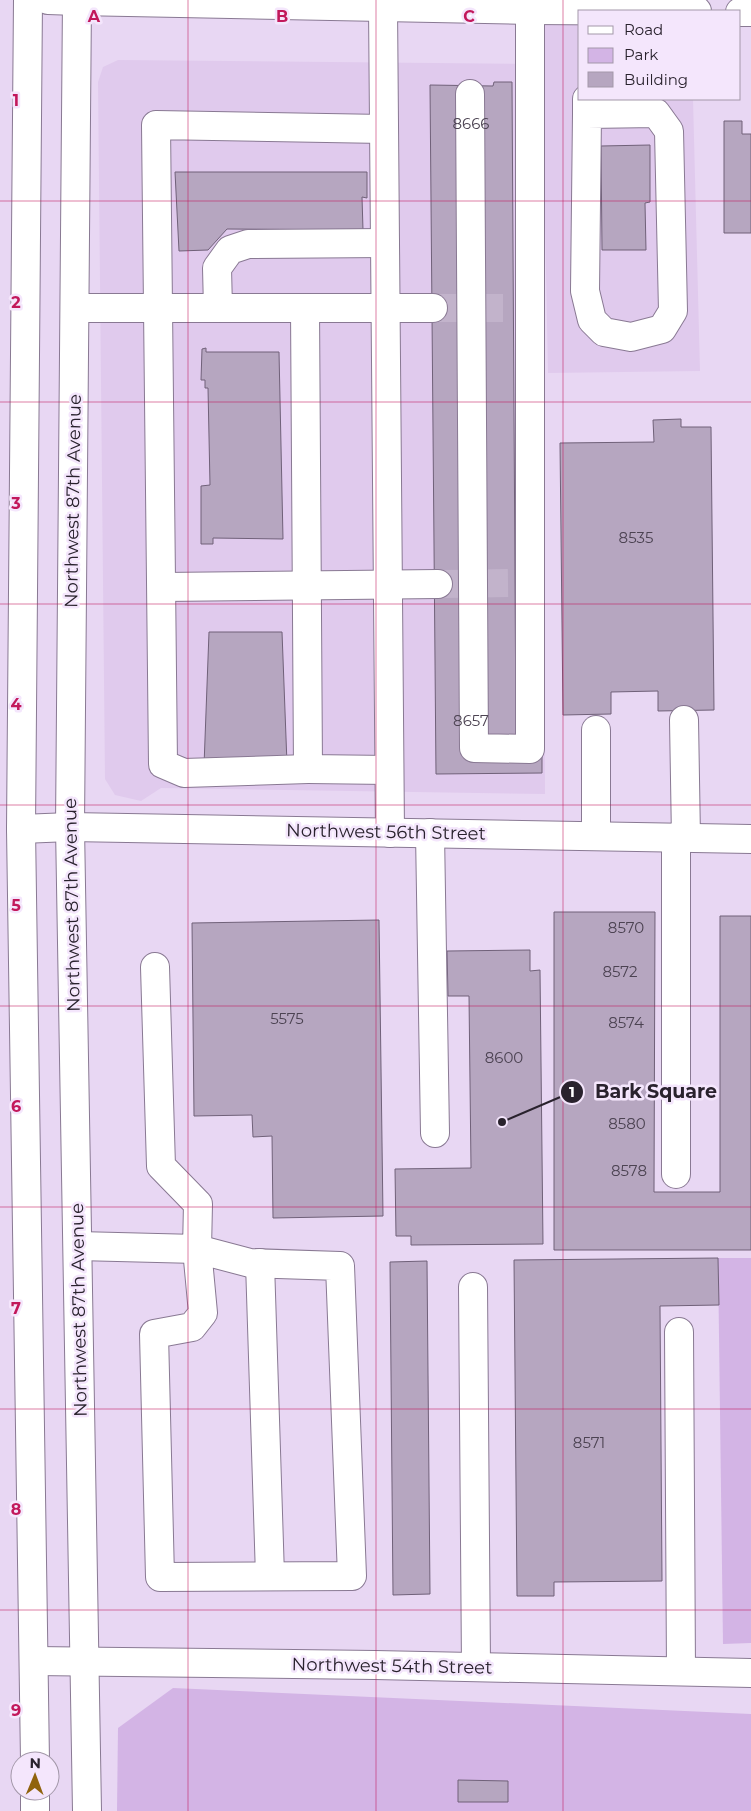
<svg xmlns="http://www.w3.org/2000/svg" width="751" height="1811" viewBox="0 0 751 1811" font-family="Montserrat,sans-serif">
<style>
.built{fill:#e0caed}
.green{fill:#d3b4e5}
.building{fill:#b6a6c0;stroke:#706179}
.lines{fill:none;stroke-linecap:round;stroke-linejoin:round}
.minor-tunnel{stroke:#c2b3cb;stroke-width:28;stroke-dasharray:28 14;stroke-linecap:butt}
.minor-casing{stroke:#897993;stroke-width:30}
.major-casing{stroke:#897993;stroke-width:30}
.minor{stroke:#fff;stroke-width:28}
.major{stroke:#fff;stroke-width:28}
.grid{fill:none;stroke:#c2185b;stroke-width:1;stroke-opacity:0.55}
.labels{text-anchor:middle;stroke-width:5;stroke-linejoin:round;paint-order:stroke}
.number-label{font-size:15px;fill:#4c4352}
.street-label{font-size:18px;fill:#29222d;stroke:#f4e6fc}
.grid-label{font-size:16px;text-anchor:middle;font-weight:bold;fill:#c2185b;stroke:#f4e6fc;stroke-width:5;stroke-linejoin:round;paint-order:stroke}
.leader{fill:none;stroke:#29222d;stroke-width:2}
.callout-dot{fill:#29222d;stroke:#f4e6fc;stroke-width:2}
.mark-label{font-size:15px;text-anchor:middle;font-weight:bold;fill:#fff}
.callout-label{font-size:19px;text-anchor:middle;font-weight:bold;fill:#29222d;stroke:#f4e6fc;stroke-width:5;stroke-linejoin:round;paint-order:stroke}
</style>
<rect width="100%" height="100%" fill="#e8d7f3"/>
<polygon class="built" points="541,0 580,11 580,99 693,99 700,371 548,373 543,120 545,794 161,788 141,801 115,795 105,779 98,82 103,67 118,60 542,64"/>
<g class="green">
<polygon points="718,1258 751,1258 751,1643 723,1644"/>
<polygon points="173,1688 751,1714 751,1811 117,1811 118,1728"/>
</g>
<g class="building">
<polygon points="494,82 512,82 516,739 542,737 542,773 436,774 430,85 493,86"/>
<polygon points="724,121 742,121 742,134 751,134 751,233 724,233"/>
<polygon points="650,145 650,202 645,203 646,250 602,250 601,146"/>
<polygon points="175,172 367,172 367,198 362,197 363,230 227,229 208,250 179,251"/>
<polygon points="206,348 206,352 279,352 283,539 213,538 213,544 201,544 201,486 210,485 208,388 205,388 205,380 201,380 202,349"/>
<polygon points="681,419 681,427 711,427 714,710 658,711 658,691 611,692 611,714 563,715 560,443 654,442 653,420"/>
<polygon points="209,632 282,632 287,764 204,766"/>
<polygon points="554,912 655,912 654,1192 720,1192 720,916 751,916 751,1250 554,1250"/>
<polygon points="379,920 383,1216 273,1218 272,1136 253,1137 252,1115 194,1116 192,923"/>
<polygon points="530,950 530,971 540,970 543,1244 411,1245 411,1236 396,1236 395,1169 471,1168 469,996 448,996 447,951"/>
<polygon points="718,1258 719,1305 660,1306 662,1581 554,1582 554,1596 517,1596 514,1260"/>
<polygon points="427,1261 430,1594 393,1595 390,1262"/>
<polygon points="458,1780 508,1781 508,1802 458,1802"/>
</g>
<g class="lines">
<g class="minor-tunnel">
<polyline points="433,308 513,308"/>
<polyline points="438,584 514,583"/>
</g>
<defs>
<g id="minor">
<polyline points="48,0 77,1"/>
<polyline points="383,6 390,833"/>
<polyline points="470,94 474,748 530,749 530,10"/>
<polyline points="587,114 656,113 669,131 673,311 662,329 631,337 604,332 592,320 585,291 587,114 587,99"/>
<polyline points="75,308 433,308"/>
<polyline points="218,308 217,268 230,250 248,244 385,243"/>
<polyline points="305,308 308,769 389,770"/>
<polyline points="162,587 438,584"/>
<polyline points="684,720 686,838"/>
<polyline points="308,769 184,773 163,764 156,125 384,129"/>
<polyline points="21,829 70,827 751,839"/>
<polyline points="430,833 435,1133"/>
<polyline points="596,836 596,730"/>
<polyline points="676,1174 676,837"/>
<polyline points="78,1246 197,1249 198,1204 161,1166 155,967"/>
<polygon points="197,1249 250,1263 340,1266 352,1576 160,1577 154,1334 192,1327 203,1313"/>
<polyline points="260,1263 270,1576"/>
<polyline points="473,1287 476,1667"/>
<polyline points="679,1332 681,1671"/>
<polyline points="34,1661 375,1665 751,1673"/>
</g>
<g id="major">
<polyline points="28,0 21,829 35,1761"/>
<polyline points="77,0 70,827 87,1811"/>
<polyline points="77,1 530,10 697,11"/>
<polyline points="740,12 751,12"/>
<polyline points="35,1791 35,1811"/>
</g>
</defs>
<use href="#minor" class="minor-casing"/>
<use href="#major" class="major-casing"/>
<use href="#minor" class="minor"/>
<use href="#major" class="major"/>
</g>
<path class="grid" d="M188 0V1811M376 0V1811M563 0V1811M0 201H751M0 402H751M0 604H751M0 805H751M0 1006H751M0 1207H751M0 1409H751M0 1610H751"/>
<g class="labels">
<g class="number-label">
<text x="471" y="129">8666</text>
<text x="636" y="543">8535</text>
<text x="471" y="726">8657</text>
<text x="626" y="933">8570</text>
<text x="620" y="977">8572</text>
<text x="287" y="1024">5575</text>
<text x="626" y="1028">8574</text>
<text x="504" y="1063">8600</text>
<text x="627" y="1129">8580</text>
<text x="629" y="1176">8578</text>
<text x="589" y="1448">8571</text>
</g>
<g class="street-label">
<text transform="translate(73 501) rotate(-89)" y="6">Northwest 87th Avenue</text>
<text transform="translate(386 832) rotate(1)" y="6">Northwest 56th Street</text>
<text transform="translate(72 905) rotate(-91)" y="6">Northwest 87th Avenue</text>
<text transform="translate(79 1310) rotate(-91)" y="6">Northwest 87th Avenue</text>
<text transform="translate(392 1666) rotate(1)" y="6">Northwest 54th Street</text>
</g>
</g>
<g class="grid-label">
<text x="94" y="22">A</text>
<text x="282" y="22">B</text>
<text x="469" y="22">C</text>
<text x="16" y="106">1</text>
<text x="16" y="308">2</text>
<text x="16" y="509">3</text>
<text x="16" y="710">4</text>
<text x="16" y="911">5</text>
<text x="16" y="1112">6</text>
<text x="16" y="1314">7</text>
<text x="16" y="1515">8</text>
<text x="16" y="1716">9</text>
</g>
<path class="leader" d="M502 1122L572 1092"/>
<g class="callout-dot">
<circle cx="502" cy="1122" r="5"/>
<circle cx="572" cy="1092" r="12"/>
</g>
<g class="mark-label">
<text x="572" y="1097">1</text>
</g>
<g class="callout-label">
<text x="656" y="1098">Bark Square</text>
</g>
<rect x="578" y="10" width="162" height="90" fill="#f4e6fc" stroke="#a398a9"/>
<rect x="588" y="26" width="25" height="8" fill="#ffffff" stroke="#a398a9"/>
<text x="624" y="35" font-size="15" fill="#29222d">Road</text>
<rect x="588" y="48" width="25" height="15" fill="#d3b4e5" stroke="#a398a9"/>
<text x="624" y="60" font-size="15" fill="#29222d">Park</text>
<rect x="588" y="72" width="25" height="15" fill="#b6a6c0" stroke="#a398a9"/>
<text x="624" y="85" font-size="15" fill="#29222d">Building</text>
<g transform="translate(35 1776) rotate(1)"><circle r="24" fill="#f4e6fc" stroke="#a398a9"/>
<path d="M0-4L9 19L0 12L-9 19Z" fill="#90630d"/>
<text y="-8" font-size="14" font-weight="bold" text-anchor="middle" fill="#29222d">N</text>
</g>
</svg>
